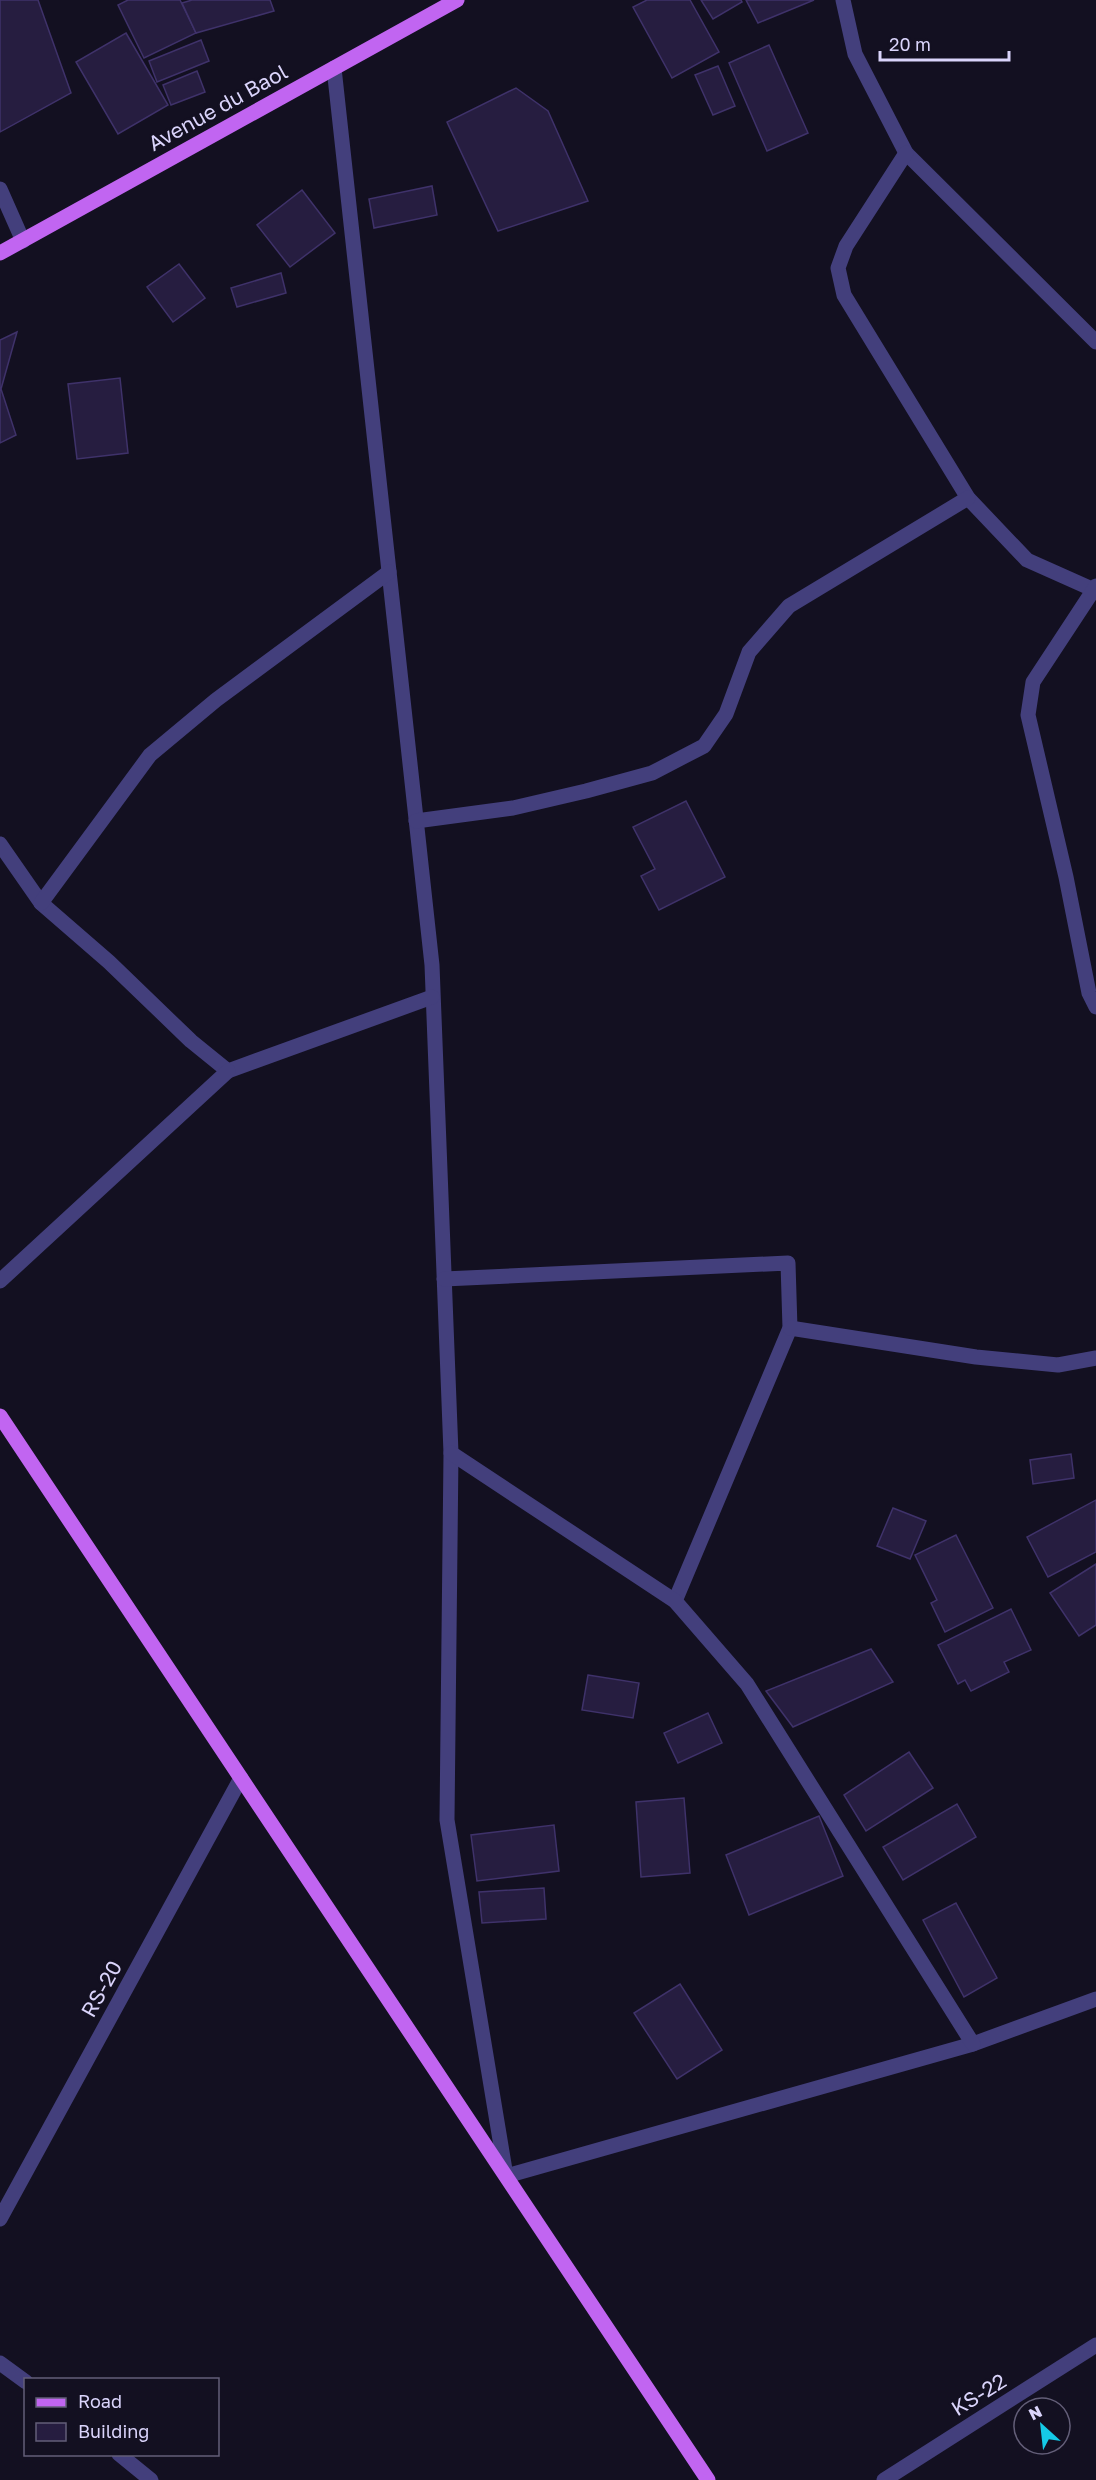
<svg xmlns="http://www.w3.org/2000/svg" width="1096" height="2480" viewBox="0 0 1096 2480" font-family="'Golos Text',sans-serif">
<style>
.building{fill:#261d40;stroke:#3f326a;stroke-width:1.5}
.lines{fill:none;stroke-linecap:round;stroke-linejoin:round}
.minor{stroke:#433f7c;stroke-width:15}
.major{stroke:#c165f1;stroke-width:15}
.labels{text-anchor:middle;stroke-width:5;stroke-linejoin:round;paint-order:stroke}
.street-label{font-size:21px;fill:#dad4fb;stroke:#131021}
</style>
<rect width="100%" height="100%" fill="#131021"/>
<g class="building">
<polygon points="0,0 38,0 71,93 0,132"/>
<polygon points="128,0 180,0 196,33 144,58 118,5"/>
<polygon points="192,0 270,0 274,11 196,33 182,3"/>
<polygon points="647,0 690,0 719,52 672,78 633,7"/>
<polygon points="701,0 741,0 742,2 713,19"/>
<polygon points="746,0 814,0 758,23"/>
<polygon points="126,33 168,105 118,134 76,62"/>
<polygon points="201,40 209,61 157,82 149,61"/>
<polygon points="769,45 808,133 767,151 729,63"/>
<polygon points="718,66 735,106 713,115 695,75"/>
<polygon points="197,71 205,92 171,105 163,85"/>
<polygon points="516,88 548,111 588,201 498,231 447,122"/>
<polygon points="432,186 437,215 374,228 369,199"/>
<polygon points="302,190 335,233 290,267 257,225"/>
<polygon points="179,264 205,298 173,322 147,287"/>
<polygon points="281,273 286,293 237,307 231,288"/>
<polygon points="17,332 1,389 16,435 0,443 0,340"/>
<polygon points="120,378 128,453 77,459 68,384"/>
<polygon points="686,801 725,877 659,910 641,876 655,869 633,827"/>
<polygon points="1071,1454 1074,1478 1033,1484 1030,1460"/>
<polygon points="1096,1500 1096,1552 1048,1577 1027,1537"/>
<polygon points="893,1508 926,1521 910,1559 877,1546"/>
<polygon points="956,1535 993,1608 945,1632 931,1603 937,1600 915,1555"/>
<polygon points="1096,1564 1096,1625 1079,1636 1050,1593"/>
<polygon points="1011,1609 1031,1650 1004,1662 1009,1672 971,1691 965,1680 958,1684 938,1645"/>
<polygon points="871,1649 893,1682 793,1727 766,1691"/>
<polygon points="588,1675 639,1683 633,1718 582,1710"/>
<polygon points="708,1713 722,1743 678,1763 664,1733"/>
<polygon points="909,1752 933,1788 866,1831 844,1795"/>
<polygon points="684,1798 690,1873 641,1877 636,1802"/>
<polygon points="957,1804 976,1837 903,1880 883,1847"/>
<polygon points="819,1816 843,1876 749,1915 726,1855"/>
<polygon points="554,1825 559,1871 477,1881 471,1835"/>
<polygon points="544,1888 546,1919 482,1923 479,1892"/>
<polygon points="956,1903 997,1978 964,1997 923,1920"/>
<polygon points="680,1984 722,2050 677,2079 634,2013"/>
</g>
<g class="lines">
<g class="minor">
<polyline points="843,0 855,54 906,153 1096,342"/>
<polyline points="334,68 432,965 451,1453 447,1820 506,2176 973,2044 1096,1999"/>
<polyline points="906,153 846,246 838,268 844,295 968,498 1027,560 1092,589"/>
<polyline points="0,189 23,241"/>
<polyline points="1096,586 1033,682 1028,715 1066,877 1089,993 1096,1007"/>
<polyline points="416,821 513,808 586,791 652,773 704,746 726,714 749,652 789,606 968,498"/>
<polyline points="0,844 41,903 109,962 191,1041 228,1071 432,997"/>
<polyline points="41,903 150,755 216,700 389,572"/>
<polyline points="444,1279 788,1263 790,1328 675,1601"/>
<polyline points="0,1281 228,1071"/>
<polyline points="790,1328 976,1357 1058,1365 1096,1358"/>
<polyline points="451,1453 675,1601 747,1684 973,2044"/>
<polyline points="0,2219 241,1778"/>
<polyline points="0,2363 26,2382"/>
<polyline points="119,2454 151,2480"/>
<polyline points="884,2480 1096,2345"/>
</g>
<g class="major">
<polyline points="0,253 457,0"/>
<polyline points="0,1416 708,2480"/>
</g>
</g>
<g class="labels">
<g class="street-label">
<text transform="translate(218 108) rotate(-29)" y="7">Avenue du Baol</text>
<text transform="translate(102 1989) rotate(-61)" y="7">RS-20</text>
<text transform="translate(979 2395) rotate(-32)" y="7">KS-22</text>
</g>
</g>
<rect x="24" y="2378" width="195" height="78" fill="#131021" stroke="#635e78" stroke-width="1.5"/>
<rect x="36" y="2398" width="30" height="9" fill="#c165f1" stroke="#635e78" stroke-width="1.5"/>
<text x="78" y="2408" font-size="18" fill="#dad4fb">Road</text>
<rect x="36" y="2423" width="30" height="18" fill="#261d40" stroke="#635e78" stroke-width="1.5"/>
<text x="78" y="2438" font-size="18" fill="#dad4fb">Building</text>
<g transform="translate(1042 2426) rotate(333)"><circle r="28" fill="#131021" stroke="#635e78" stroke-width="1.5"/>
<path d="M0-4.5L10 22L0 15L-10 22Z" fill="#15cae6"/>
<text y="-9" font-size="16" font-weight="bold" text-anchor="middle" fill="#dad4fb">N</text>
</g>
<path d="M880 51v9h129v-9" fill="none" stroke="#dad4fb" stroke-width="3"/>
<text x="889" y="51" font-size="18" fill="#dad4fb" stroke="#131021" stroke-width="4.5" paint-order="stroke">20 m</text>
</svg>
